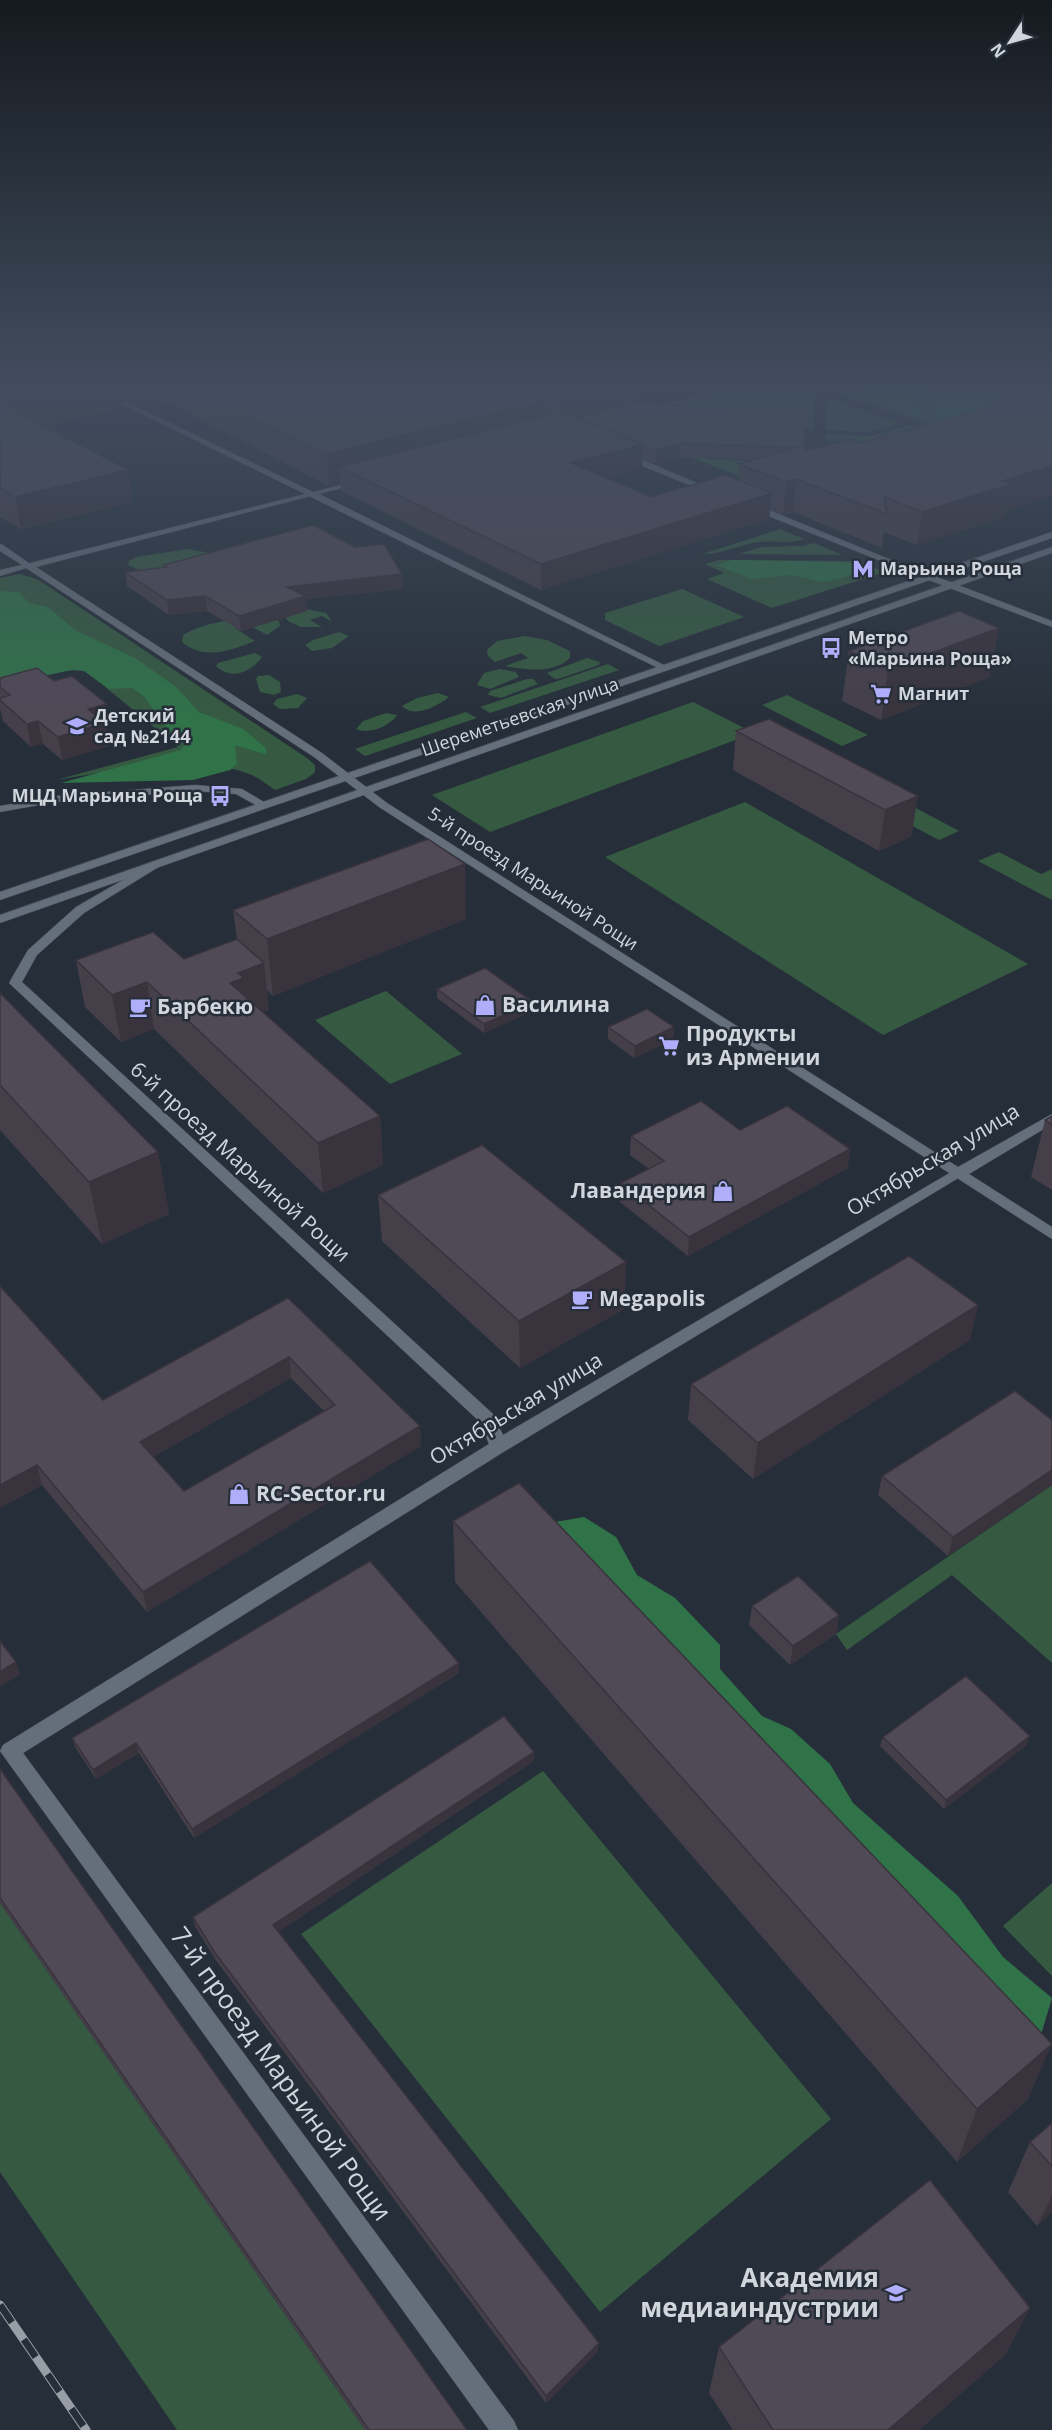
<svg xmlns="http://www.w3.org/2000/svg" width="1052" height="2430" viewBox="0 0 1052 2430" font-family="'Open Sans',sans-serif">
<style>
.green{fill:#355a41}
.forest{fill:#307349}
.lines{fill:none;stroke-linecap:round;stroke-linejoin:round}
.pedestrian-casing{stroke:#454c55;stroke-width:1}
.minor-casing{stroke:#454c55;stroke-width:1}
.tertiary-casing{stroke:#454c55;stroke-width:1}
.secondary-casing{stroke:#454c55;stroke-width:1}
.pedestrian{fill:#656f7b;fill-rule:evenodd}
.minor{fill:#656f7b;fill-rule:evenodd}
.tertiary{fill:#656f7b;fill-rule:evenodd}
.secondary{fill:#656f7b;fill-rule:evenodd}
.rail-casing{stroke:#989ea6;stroke-width:9}
.rail{stroke:#262f39;stroke-width:7;stroke-dasharray:21;stroke-linecap:butt}
.wall{fill:#453f4a;fill-rule:evenodd}
.shaded-wall{fill:#38333c}
.building{fill:#504956;stroke:#38333c;stroke-width:1.5;fill-rule:evenodd}
.labels{text-anchor:middle;stroke-width:5;stroke-linejoin:round;paint-order:stroke}
.far-poi-label{font-size:18px;font-weight:bold;fill:#d1d6dd;stroke:#262f39;text-anchor:start}
.far-street-label{font-size:18px;fill:#d1d6dd;stroke:#262f39}
.poi-label{font-size:21px;font-weight:bold;fill:#d1d6dd;stroke:#262f39;text-anchor:start}
.street-label{font-size:21px;fill:#d1d6dd;stroke:#262f39}
.near-street-label{font-size:26px;fill:#d1d6dd;stroke:#262f39}
.near-poi-label{font-size:26px;font-weight:bold;fill:#d1d6dd;stroke:#262f39;text-anchor:end}
</style>
<rect width="100%" height="100%" fill="#262f39"/>
<g class="green">
<polygon points="754,386 791,386 824,397 814,400 814,429 805,429 806,421 650,412"/>
<polygon points="814,386 1052,386 933,426"/>
<polygon points="830,399 901,423 868,432 826,430 825,401"/>
<polygon points="908,425 921,430 889,444 826,441 826,434 872,436"/>
<polygon points="675,446 709,459 786,463 768,487 666,448"/>
<path d="M780 529 804 539C787 545 770 539 753 543 733 547 723 554 702 554Z"/>
<polygon points="814,543 843,555 739,554 761,547 802,546"/>
<polygon points="188,549 215,554 218,561 141,571 128,565 129,561 136,557"/>
<polygon points="719,560 857,561 885,572 772,608 707,579 724,573 705,564"/>
<path d="M19 574 37 579 307 758 315 765V772L306 779 275 790C268 785 260 779 252 775 194 752 115 771 56 780L178 747 75 662 0 683V578Z"/>
<polygon points="682,589 744,617 659,646 605,620 605,613"/>
<polygon points="300,608 326,613 332,622 322,616 310,620 322,627 301,627 288,621 285,616"/>
<path d="M273 618 279 621 280 626 267 635 247 624 235 628 255 641C232 650 204 661 182 642L183 635C210 619 242 619 273 618Z"/>
<polygon points="339,632 349,636 332,648 312,651 305,645 313,640"/>
<path d="M525 636 547 640 570 651V658C553 674 526 670 505 666L528 658 521 653 495 662 488 656 487 650 497 641Z"/>
<path d="M255 653 262 657C251 672 232 681 216 666L218 663Z"/>
<polygon points="587,658 600,662 599,665 561,678 555,679 547,673"/>
<polygon points="608,664 619,670 490,713 480,707"/>
<polygon points="500,669 516,672 519,677 490,689 477,685 484,673"/>
<polygon points="269,675 280,682 281,692 274,695 260,692 256,679 258,676"/>
<polygon points="527,679 533,679 538,684 501,698 488,695 490,691"/>
<path d="M438 693 449 697C437 706 415 719 402 706L417 698Z"/>
<polygon points="297,694 307,698 298,708 280,709 273,704 277,699"/>
<polygon points="787,695 868,735 842,746 762,705"/>
<polygon points="693,702 754,733 490,832 432,795"/>
<polygon points="466,712 477,718 365,756 355,749"/>
<path d="M386 713 397 715C390 726 369 735 356 729L363 721Z"/>
<polygon points="784,738 959,831 939,840 763,747"/>
<polygon points="745,802 1028,964 883,1035 605,857"/>
<polygon points="999,852 1041,874 1052,869 1052,900 978,861"/>
<polygon points="386,991 462,1054 390,1084 315,1020"/>
<polygon points="1052,1485 1052,1663 952,1575 847,1650 836,1634"/>
<polygon points="543,1771 831,2119 600,2312 301,1934"/>
<polygon points="1052,1883 1052,1976 1003,1926"/>
<polygon points="0,1903 365,2430 177,2430 0,2172"/>
</g>
<g class="forest">
<polygon points="892,386 928,391 908,395 925,414 909,414 847,395"/>
<polygon points="1019,395 952,426 926,405 932,400 974,400"/>
<polygon points="732,560 841,562 857,564 865,569 842,578 823,582 792,575 752,579 716,565"/>
<path d="M0 591 19 592 29 603 48 607 75 630 135 658 176 687 199 712 243 729 266 748V754C254 752 247 747 235 746L237 764 230 770 193 780 61 783 181 750 185 744 163 724 145 697 132 688 109 689 84 671 72 670 0 685Z"/>
<polygon points="584,1517 616,1537 637,1575 675,1598 720,1645 720,1669 762,1716 791,1729 830,1764 853,1803 958,1896 1003,1957 1052,1998 1040,2038 555,1522"/>
</g>
<g class="lines">
<defs>
<polygon id="pedestrian" points="309,492 315,492 670,668 662,670 309,496"/>
<g id="minor">
<polygon points="620,453 626,453 716,491 709,493 620,457"/>
<polygon points="748,504 754,504 933,577 926,579 748,508"/>
<polygon points="0,544 3,545 33,566 0,576 0,570 22,565 0,551"/>
<polygon points="195,785 242,789 269,805 267,807 259,807 236,794 195,791 56,802 0,812 0,806 56,796"/>
<polygon points="156,861 162,864 160,866 84,913 37,955 22,982 493,1414 503,1435 953,1171 958,1169 965,1174 505,1451 23,1753 514,2421 518,2430 489,2430 0,1751 3,1745 489,1444 480,1422 9,983 28,950 76,907"/>
</g>
<g id="tertiary">
<polygon points="85,386 94,386 313,492 361,480 365,482 36,567 322,753 387,803 958,1167 1052,1114 1052,1124 969,1174 1052,1227 1052,1239 379,807 314,757 26,568 26,564 305,494"/>
<polygon points="732,386 745,386 652,411 648,409"/>
<polygon points="926,575 932,575 1052,621 1052,627 926,579"/>
</g>
<g id="secondary">
<polygon points="1052,532 1052,538 0,900 0,892"/>
<polygon points="1052,547 1052,553 0,923 0,915"/>
</g>
</defs>
<use href="#pedestrian" class="pedestrian-casing"/>
<use href="#minor" class="minor-casing"/>
<use href="#tertiary" class="tertiary-casing"/>
<use href="#secondary" class="secondary-casing"/>
<use href="#pedestrian" class="pedestrian"/>
<use href="#minor" class="minor"/>
<use href="#tertiary" class="tertiary"/>
<use href="#secondary" class="secondary"/>
<defs>
<polyline id="rail" points="0,2305 86,2430"/>
</defs>
<use href="#rail" class="rail-casing"/>
<use href="#rail" class="rail"/>
</g>
<g class="wall">
<path d="M0 386H697L606 409V410L804 445 805 451 860 443 990 406 991 400 1043 386 1005 517 917 545 884 532 882 548 793 512 783 515 770 510 769 519 541 590 341 491 340 483 329 486 178 408 160 400 138 405 123 397 124 408 42 426 133 502 21 529 0 517ZM680 457 752 460 739 464 738 480 651 497 606 478 642 468V459L656 464Z"/>
<polygon points="164,565 402,574 403,589 306,599 307,611 241,631 207,611 169,615 127,586 125,572 164,567"/>
<polygon points="849,651 990,677 881,720 842,701"/>
<polygon points="0,678 110,727 106,728 109,746 62,760 43,744 31,747 3,721 0,709"/>
<polygon points="736,731 918,796 911,837 879,851 733,770"/>
<polygon points="233,910 466,919 273,996 267,990 269,1010 263,1012 380,1116 383,1165 323,1193 154,1029 121,1042 85,1007 76,960 184,959 237,939"/>
<polygon points="437,989 533,1002 533,1011 484,1033 437,998"/>
<polygon points="0,993 158,1152 169,1214 102,1244 0,1130"/>
<polygon points="608,1027 674,1027 673,1040 634,1058 608,1039"/>
<polygon points="1052,1116 1052,1190 1031,1177 1045,1120"/>
<polygon points="740,1130 848,1168 688,1256 620,1202 621,1183 649,1169 630,1155 631,1136"/>
<polygon points="378,1195 626,1262 624,1309 520,1368 382,1241"/>
<path d="M0 1286 103 1400 288 1298 420 1426 421 1446 147 1612 42 1485 0 1508ZM291 1378 324 1411 184 1491 153 1457Z"/>
<polygon points="970,1340 753,1479 688,1420 691,1384"/>
<polygon points="1052,1420 948,1556 878,1495 882,1476"/>
<polygon points="453,1521 1028,2099 957,2162 455,1582"/>
<polygon points="752,1606 839,1615 836,1634 790,1665 749,1625"/>
<polygon points="459,1663 459,1673 194,1838 139,1753 96,1779 75,1747 72,1738"/>
<polygon points="883,1737 1027,1745 944,1809 880,1746"/>
<polygon points="534,1761 278,1932 598,2351 546,2403 215,1959 195,1926 193,1917"/>
<polygon points="0,1769 467,2430 365,2430 0,1903"/>
<polygon points="1052,2123 1052,2212 1037,2226 1008,2192 1030,2142"/>
<polygon points="1030,2308 1005,2355 919,2430 733,2430 709,2393 719,2347"/>
</g>
<g class="shaded-wall">
<polygon points="84,386 121,386 124,408 5,434 0,404"/>
<polygon points="136,386 158,386 160,400 138,405"/>
<polygon points="586,386 697,386 606,409 606,416 562,427 563,397"/>
<polygon points="549,400 548,430 339,467 340,483 329,486 327,454"/>
<polygon points="681,443 680,457 656,464 656,450"/>
<polygon points="643,444 642,468 570,488 571,463"/>
<polygon points="1052,466 1052,496 1006,511 1005,517 917,545 922,512 1002,481"/>
<polygon points="129,470 133,502 21,529 15,497"/>
<polygon points="796,479 793,512 783,515 786,482"/>
<polygon points="772,493 769,519 541,590 541,564"/>
<polygon points="402,574 403,589 306,599 307,611 241,631 239,616 287,587"/>
<polygon points="205,596 207,611 169,615 167,600"/>
<polygon points="999,628 990,677 881,720 888,669"/>
<polygon points="107,704 110,727 106,728 109,746 62,760 58,737 88,709"/>
<polygon points="38,721 43,744 31,747 27,724"/>
<polygon points="918,796 911,837 879,851 885,810"/>
<polygon points="465,864 466,919 273,996 267,939"/>
<polygon points="264,963 269,1010 249,1018 230,983 238,973"/>
<polygon points="147,982 154,1029 121,1042 112,995"/>
<polygon points="533,1002 533,1011 484,1033 484,1024"/>
<polygon points="674,1027 673,1040 634,1058 635,1046"/>
<polygon points="380,1116 383,1165 323,1193 318,1143"/>
<polygon points="850,1149 848,1168 688,1256 689,1237"/>
<polygon points="158,1152 169,1214 102,1244 89,1182"/>
<polygon points="626,1262 624,1309 520,1368 519,1321"/>
<polygon points="978,1305 970,1340 753,1479 758,1443"/>
<polygon points="289,1357 291,1378 144,1462 140,1442"/>
<polygon points="420,1426 421,1446 147,1612 143,1592"/>
<polygon points="37,1465 42,1485 0,1508 0,1485"/>
<polygon points="1052,1470 1052,1485 948,1556 953,1537"/>
<polygon points="839,1615 836,1634 790,1665 793,1646"/>
<polygon points="16,1662 20,1674 0,1687 0,1672"/>
<polygon points="459,1663 459,1673 194,1838 192,1829"/>
<polygon points="1030,1736 1027,1745 944,1809 946,1800"/>
<polygon points="136,1743 139,1753 96,1779 93,1770"/>
<polygon points="534,1752 534,1761 275,1934 273,1925"/>
<polygon points="1052,2044 1028,2099 957,2162 977,2109"/>
<polygon points="1052,2196 1052,2212 1037,2226"/>
<polygon points="1030,2308 1005,2355 919,2430 888,2430"/>
<polygon points="599,2343 598,2351 546,2403 546,2396"/>
</g>
<g class="building">
<polygon points="0,386 84,386 0,404"/>
<polygon points="190,386 512,386 549,400 327,454"/>
<polygon points="535,386 607,386 563,397"/>
<polygon points="1043,386 1052,386 1052,466 1002,481 1011,484 922,512 884,497 887,514 796,479 786,482 739,464 805,445 805,451 849,439 860,443 1001,404 991,400"/>
<polygon points="634,403 806,411 804,445 794,448 681,443 656,450 643,445 643,444 577,418"/>
<polygon points="0,404 129,470 15,497 0,488"/>
<polygon points="561,412 643,444 571,463 651,497 725,475 772,493 541,564 339,467"/>
<polygon points="313,525 355,547 384,544 402,574 287,587 306,596 239,616 205,596 167,600 125,572 167,567 164,565"/>
<polygon points="959,611 999,628 888,669 849,651"/>
<polygon points="37,668 54,681 72,676 107,704 88,709 105,723 58,737 38,721 27,724 0,700 0,698 10,695 0,687 0,678"/>
<polygon points="769,719 918,796 885,810 736,731"/>
<polygon points="428,839 465,864 267,939 233,910"/>
<polygon points="153,932 184,959 237,939 264,963 238,973 244,978 230,983 380,1116 318,1143 147,982 112,995 76,960"/>
<polygon points="485,968 533,1002 484,1024 437,989"/>
<polygon points="0,993 158,1152 89,1182 0,1085"/>
<polygon points="647,1009 674,1027 635,1046 608,1027"/>
<polygon points="701,1101 740,1130 787,1106 850,1149 689,1237 621,1183 664,1161 631,1136"/>
<polygon points="1052,1116 1052,1125 1045,1120"/>
<polygon points="482,1145 626,1262 519,1321 378,1195"/>
<polygon points="909,1256 978,1305 758,1443 691,1384"/>
<path d="M0 1286 103 1400 288 1298 420 1426 143 1592 37 1465 0 1485ZM289 1357 335 1405 184 1491 140 1442Z"/>
<polygon points="1015,1391 1052,1420 1052,1470 953,1537 882,1476"/>
<polygon points="519,1483 1052,2044 977,2109 453,1521"/>
<polygon points="370,1561 459,1663 192,1829 136,1743 93,1770 72,1738"/>
<polygon points="798,1576 839,1615 793,1646 752,1606"/>
<polygon points="0,1641 16,1662 0,1672"/>
<polygon points="966,1676 1030,1736 946,1800 883,1737"/>
<polygon points="504,1716 534,1752 273,1925 599,2343 546,2396 213,1950 193,1917"/>
<polygon points="0,1769 467,2430 369,2430 0,1898"/>
<polygon points="1052,2123 1052,2166 1030,2142"/>
<polygon points="930,2180 1030,2308 888,2430 773,2430 719,2347"/>
</g>
<linearGradient id="sky" x2="0" y2="1"><stop stop-color="#151a1f"/><stop offset="0.53" stop-color="#414d5f"/><stop offset="1" stop-color="#414d5f" stop-opacity="0"/></linearGradient>
<rect width="1052" height="727" fill="url(#sky)"/>
<defs>
<symbol id="metro-bare" viewBox="-9 -9 18 18"><path d="M-5.5 5V-5H-3L0 0L3-5H5.5V5H3V-.5L0 4L-3-.5V5Z" fill="#b0aefa" stroke="#262f39" stroke-width="2.5" paint-order="stroke"/></symbol>
<symbol id="bus-bare" viewBox="-9 -9 18 18"><path d="M-5-6H5V4H4V6H2V4H-2V6H-4V4H-5ZM-3.5-4V0h7V-4ZM-3.5 1.2v1.5H-2V1.2ZM2 1.2v1.5H3.5V1.2Z" fill="#b0aefa" stroke="#262f39" stroke-width="2.5" paint-order="stroke"/></symbol>
<symbol id="supermarket-bare" viewBox="-9 -9 18 18"><path d="M-6-5.5h2.5l.6 2H6L4.5 2H-2.5L-4.4-4H-6ZM-1.5 3.2a1.3 1.3 0 1 0 .1 0ZM3 3.2a1.3 1.3 0 1 0 .1 0Z" fill="#b0aefa" stroke="#262f39" stroke-width="2.5" paint-order="stroke"/></symbol>
<symbol id="school-bare" viewBox="-9 -9 18 18"><path d="M0-5L7-2L0 1L-7-2ZM-4 1L0 2.5L4 1V4Q0 6-4 4Z" fill="#b0aefa" stroke="#262f39" stroke-width="2.5" paint-order="stroke"/></symbol>
<symbol id="shop-bare" viewBox="-9 -9 18 18"><path d="M-5-2.5h2.3a2.7 3.5 0 0 1 5.4 0H5L5.5 6h-11ZM-1.5-2.5h3a1.5 2.3 0 0 0-3 0Z" fill="#b0aefa" stroke="#262f39" stroke-width="2.5" paint-order="stroke"/></symbol>
<symbol id="cafe-bare" viewBox="-9 -9 18 18"><path d="M-5.5-4.5H6V0H3Q3 3.5 0 3.5H-2.5Q-5.5 3.5-5.5 0ZM3-3.2v2h1.7v-2ZM-6 4.5H4V6H-6Z" fill="#b0aefa" stroke="#262f39" stroke-width="2.5" paint-order="stroke"/></symbol>
<symbol id="university-bare" viewBox="-9 -9 18 18"><path d="M0-5L7-2L0 1L-7-2ZM-4 1L0 2.5L4 1V4Q0 6-4 4Z" fill="#b0aefa" stroke="#262f39" stroke-width="2.5" paint-order="stroke"/></symbol>
</defs>
<g fill-rule="evenodd">
<use href="#metro-bare" x="848" y="554" width="30" height="30"/>
<use href="#bus-bare" x="816" y="633" width="30" height="30"/>
<use href="#supermarket-bare" x="866" y="679" width="30" height="30"/>
<use href="#school-bare" x="62" y="711" width="30" height="30"/>
<use href="#bus-bare" x="205" y="781" width="30" height="30"/>
<use href="#shop-bare" x="470" y="990" width="30" height="30"/>
<use href="#cafe-bare" x="125" y="992" width="30" height="30"/>
<use href="#supermarket-bare" x="654" y="1031" width="30" height="30"/>
<use href="#shop-bare" x="708" y="1176" width="30" height="30"/>
<use href="#cafe-bare" x="567" y="1284" width="30" height="30"/>
<use href="#shop-bare" x="224" y="1479" width="30" height="30"/>
<use href="#university-bare" x="881" y="2278" width="30" height="30"/>
</g>
<g class="labels">
<g class="far-poi-label">
<text x="880" y="575">Марьина Роща</text>
<text x="848" y="644">Метро<tspan x="848" dy="21">«Марьина Роща»</tspan></text>
<text x="898" y="700">Магнит</text>
<text x="94" y="722">Детский<tspan x="94" dy="21">сад №2144</tspan></text>
<text x="203" y="802" text-anchor="end">МЦД Марьина Роща</text>
</g>
<g class="far-street-label">
<text transform="translate(520 717) rotate(-19)" y="6">Шереметьевская улица</text>
<text transform="translate(533 879) rotate(33)" y="6">5-й проезд Марьиной Рощи</text>
</g>
<g class="poi-label">
<text x="502" y="1012">Василина</text>
<text x="157" y="1014">Барбекю</text>
<text x="686" y="1041">Продукты<tspan x="686" dy="24">из Армении</tspan></text>
<text x="706" y="1198" text-anchor="end">Лавандерия</text>
<text x="599" y="1306">Megapolis</text>
<text x="256" y="1501">RC-Sector.ru</text>
</g>
<g class="street-label">
<text transform="translate(933 1160) rotate(-31)" y="7">Октябрьская улица</text>
<text transform="translate(240 1162) rotate(42)" y="7">6-й проезд Марьиной Рощи</text>
<text transform="translate(516 1409) rotate(-31)" y="7">Октябрьская улица</text>
</g>
<g class="near-street-label">
<text transform="translate(281 2074) rotate(54)" y="9">7-й проезд Марьиной Рощи</text>
</g>
<g class="near-poi-label">
<text x="879" y="2287">Академия<tspan x="879" dy="30">медиаиндустрии</tspan></text>
</g>
</g>
<g transform="translate(1010 42) rotate(234)" stroke="#262f39" stroke-width="4.5" paint-order="stroke">
<path d="M0-4.5L10 22L0 15L-10 22Z" fill="#d1d6dd"/>
<text y="-9" font-size="16" font-weight="bold" text-anchor="middle" fill="#d1d6dd">N</text>
</g>
</svg>
